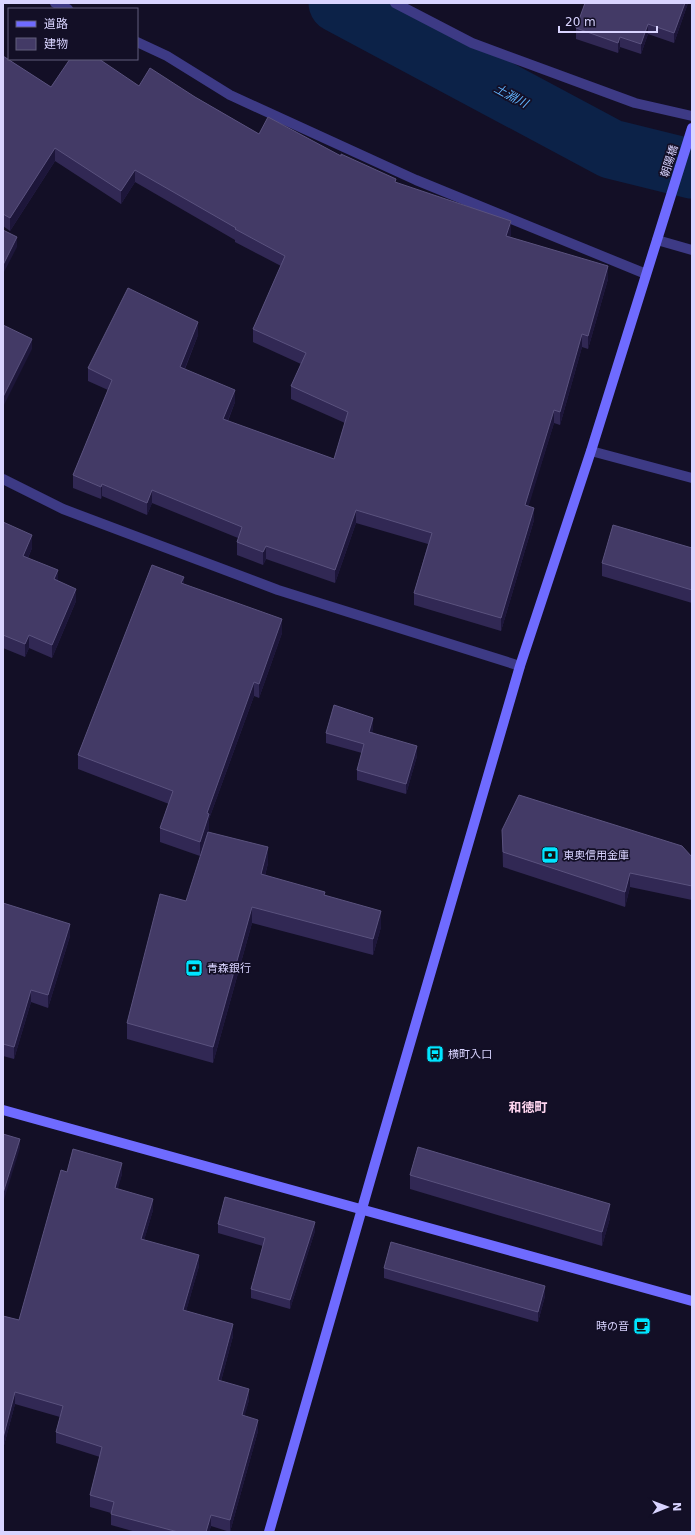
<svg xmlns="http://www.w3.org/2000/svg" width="695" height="1535" viewBox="0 0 695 1535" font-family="'DejaVu Sans','Noto Sans JP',sans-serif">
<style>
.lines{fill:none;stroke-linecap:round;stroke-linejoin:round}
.river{stroke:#0c2248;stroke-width:59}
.street{stroke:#3d3a85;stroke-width:10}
.secondary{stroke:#6f6bff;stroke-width:10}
.wall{fill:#312854}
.shaded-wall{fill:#1d163a}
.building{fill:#433a66;stroke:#5a527e}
.labels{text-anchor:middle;stroke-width:3.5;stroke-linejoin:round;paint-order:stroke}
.street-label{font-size:11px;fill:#d9d4ff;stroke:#130f26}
.poi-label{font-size:11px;fill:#d9d4ff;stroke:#130f26;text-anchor:start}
.water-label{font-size:12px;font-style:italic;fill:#62b6ff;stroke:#130f26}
.quarter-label{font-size:13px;font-weight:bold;fill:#ffd6f0;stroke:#130f26}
</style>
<rect width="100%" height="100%" fill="#130f26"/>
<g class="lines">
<polyline class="river" points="338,3 611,149 692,169"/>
<g class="street">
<polyline points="55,3 68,9"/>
<polyline points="395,3 472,43 635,103 692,116"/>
<polyline points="137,42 167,56 230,95 416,180 646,274"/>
<polyline points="657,240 692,250"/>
<polyline points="591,451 692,478"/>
<polyline points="3,479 63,509 278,590 520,666"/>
</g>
<g class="secondary">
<polyline points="3,1110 692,1301"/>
<polyline points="269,1532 374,1167 520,666 591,451 692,128"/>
</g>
</g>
<g class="wall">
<polygon points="585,3 688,3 674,43 648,34 641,54 620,47 618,53 576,39 576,28"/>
<polygon points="3,56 51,87 139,86 195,97 259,134 341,156 396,183 511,234 510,237 608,279 588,349 582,347 560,425 554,423 528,506 534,520 501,631 414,605 414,593 428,544 356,523 335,583 266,559 263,565 237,555 237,542 238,538 152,503 147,515 102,496 101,499 73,488 73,475 108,390 88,381 88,368 198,335 185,369 235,402 228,421 334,459 345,423 291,399 291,386 301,364 253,342 253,329 281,266 235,242 235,240 135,182 121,204 55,161 10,231 3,226"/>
<polygon points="3,522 32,548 28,558 58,581 76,601 52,658 29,648 25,657 3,648"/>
<polygon points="692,548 692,603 602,576 602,563"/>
<polygon points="184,584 282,633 259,698 254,696 209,819 209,828 200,856 160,842 160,828 169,804 78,769 78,755"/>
<polygon points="373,728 372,732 417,756 406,794 357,780 357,770 362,753 326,743 326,733"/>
<polygon points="502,830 692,857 692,900 630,887 625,907 503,867"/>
<polygon points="268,863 265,876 325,895 381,927 373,955 252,923 213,1063 127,1039 127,1023 186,901"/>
<polygon points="3,903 70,936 48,1008 31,1002 14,1059 3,1056"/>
<polygon points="67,1172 122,1174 117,1189 153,1210 144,1240 199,1266 186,1311 233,1336 221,1381 249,1400 244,1416 258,1431 230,1532 211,1526 209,1532 136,1532 111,1525 111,1513 90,1507 90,1495 100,1457 56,1443 56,1432 60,1417 15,1404 3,1449 3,1316 19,1320"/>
<polygon points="410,1175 610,1218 602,1246 410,1189"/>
<polygon points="218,1224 315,1231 290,1309 251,1298 251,1289 263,1246 218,1233"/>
<polygon points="384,1268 545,1296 538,1322 384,1278"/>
</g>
<g class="shaded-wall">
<polygon points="685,3 688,3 674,43 674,33"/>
<polygon points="648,24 648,34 641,54 641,44"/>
<polygon points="620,37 620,47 618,53 618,43"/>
<polygon points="55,148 55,161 10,231 10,218"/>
<polygon points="135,170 135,182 121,204 121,191"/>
<polygon points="511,221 511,234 506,249 506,236"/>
<polygon points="17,237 17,247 3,274 3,265"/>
<polygon points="608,266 608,279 588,349 588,336"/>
<polygon points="198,322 198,335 180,380 180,367"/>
<polygon points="582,334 582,347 560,425 560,412"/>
<polygon points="32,339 32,349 3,407 3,397"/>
<polygon points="235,390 235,402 223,432 223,419"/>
<polygon points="554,410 554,423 525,518 525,505"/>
<polygon points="102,484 102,496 101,499 101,487"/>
<polygon points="152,490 152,503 147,515 147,503"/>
<polygon points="534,508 534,520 501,631 501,618"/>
<polygon points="356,510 356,523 335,583 335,570"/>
<polygon points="32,535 32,548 23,569 23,556"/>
<polygon points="266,546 266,559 263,565 263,552"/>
<polygon points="58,570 58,583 54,579"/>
<polygon points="184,577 184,591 181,583"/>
<polygon points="76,589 76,601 52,658 52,645"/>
<polygon points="282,619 282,633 259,698 259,684"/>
<polygon points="29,635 29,648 25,657 25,644"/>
<polygon points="254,682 254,696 209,819 209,828 200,856 200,842 207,813"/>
<polygon points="373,718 373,728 369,742 369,732"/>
<polygon points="417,746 417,756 406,794 406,784"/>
<polygon points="268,847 268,863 261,891 261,874"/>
<polygon points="630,873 630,887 625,907 625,892"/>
<polygon points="252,907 252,923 213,1063 213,1047"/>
<polygon points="381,911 381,927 373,955 373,939"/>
<polygon points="70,924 70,936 48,1008 48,995"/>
<polygon points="31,990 31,1002 14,1059 14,1047"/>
<polygon points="20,1139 20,1148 3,1203 3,1193"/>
<polygon points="122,1163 122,1174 115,1200 115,1188"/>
<polygon points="153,1199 153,1210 141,1251 141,1239"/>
<polygon points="610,1204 610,1218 602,1246 602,1232"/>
<polygon points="315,1222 315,1231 290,1309 290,1300"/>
<polygon points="199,1255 199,1266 183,1322 183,1310"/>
<polygon points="545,1286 545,1296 538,1322 538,1312"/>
<polygon points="233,1324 233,1336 218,1392 218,1380"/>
<polygon points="249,1389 249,1400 242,1426 242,1415"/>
<polygon points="15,1392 15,1404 3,1449 3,1438"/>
<polygon points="258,1420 258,1431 230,1532 230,1520"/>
<polygon points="211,1515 211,1526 209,1532 206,1532"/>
</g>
<g class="building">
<polygon points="585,3 685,3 674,33 648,24 641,44 620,37 618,43 576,28"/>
<polygon points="3,56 51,87 70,59 99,59 139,86 150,68 195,97 259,134 268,117 341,156 341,154 396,179 395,182 511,221 506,236 608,266 588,336 582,334 560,412 554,410 525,505 534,508 501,618 414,593 432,533 356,510 335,570 266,546 263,552 237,542 242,527 152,490 147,503 102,484 101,487 73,475 112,380 88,368 128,288 198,322 180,367 235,390 223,419 334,459 348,412 291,386 306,353 253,329 285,256 235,229 236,228 135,170 121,191 55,148 10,218 3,214"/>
<polygon points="3,230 17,237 3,265"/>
<polygon points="3,325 32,339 3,397"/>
<polygon points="3,522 32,535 23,556 58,570 54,579 76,589 52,645 29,635 25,644 3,635"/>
<polygon points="613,525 692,548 692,590 602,563"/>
<polygon points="152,565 184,577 181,583 282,619 259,684 254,682 207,813 209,814 200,842 160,828 173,791 78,755"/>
<polygon points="334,705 373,718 369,732 417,746 406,784 357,770 364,744 326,733"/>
<polygon points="519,795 682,846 692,857 692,886 630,873 625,892 503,852 502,830"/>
<polygon points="208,832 268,847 261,874 325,892 324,895 381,911 373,939 252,907 213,1047 127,1023 160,894 186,901"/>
<polygon points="3,903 70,924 48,995 31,990 14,1047 3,1044"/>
<polygon points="3,1134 20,1139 3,1193"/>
<polygon points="418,1147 610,1204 602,1232 410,1175"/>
<polygon points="73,1149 122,1163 115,1188 153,1199 141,1239 199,1255 183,1310 233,1324 218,1380 249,1389 242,1415 258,1420 230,1520 211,1515 206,1532 178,1532 111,1514 114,1502 90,1495 102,1447 56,1432 63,1406 15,1392 3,1438 3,1316 19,1320 61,1170 67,1172"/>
<polygon points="225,1197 315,1222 290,1300 251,1289 265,1238 218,1224"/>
<polygon points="391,1242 545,1286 538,1312 384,1268"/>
</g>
<defs>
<symbol id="bank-square" viewBox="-11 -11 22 22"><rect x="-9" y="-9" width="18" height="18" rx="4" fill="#00e5ff" stroke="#130f26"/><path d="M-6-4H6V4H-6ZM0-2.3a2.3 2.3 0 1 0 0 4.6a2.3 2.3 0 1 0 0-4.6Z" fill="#111"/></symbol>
<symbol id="bus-square" viewBox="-11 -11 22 22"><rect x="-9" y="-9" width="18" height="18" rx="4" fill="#00e5ff" stroke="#130f26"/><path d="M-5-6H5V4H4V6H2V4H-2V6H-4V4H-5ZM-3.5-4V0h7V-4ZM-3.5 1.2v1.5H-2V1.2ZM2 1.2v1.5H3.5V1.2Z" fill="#111"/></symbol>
<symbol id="cafe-square" viewBox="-11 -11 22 22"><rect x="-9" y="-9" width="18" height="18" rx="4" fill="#00e5ff" stroke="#130f26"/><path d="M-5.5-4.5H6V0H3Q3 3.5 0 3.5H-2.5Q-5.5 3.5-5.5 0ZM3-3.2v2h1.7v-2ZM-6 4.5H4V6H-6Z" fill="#111"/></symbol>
</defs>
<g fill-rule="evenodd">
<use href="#bank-square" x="540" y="845" width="20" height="20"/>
<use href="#bank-square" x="184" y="958" width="20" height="20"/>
<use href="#bus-square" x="425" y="1044" width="20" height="20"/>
<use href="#cafe-square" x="632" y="1316" width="20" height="20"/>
</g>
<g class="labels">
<g class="street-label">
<text transform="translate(669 161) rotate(-72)" y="4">朝陽橋</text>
</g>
<g class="poi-label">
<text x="563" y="859">東奥信用金庫</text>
<text x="207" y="972">青森銀行</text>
<text x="448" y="1058">横町入口</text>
<text x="629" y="1330" text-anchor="end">時の音</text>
</g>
<g class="water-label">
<text transform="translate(511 96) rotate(28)" y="4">土淵川</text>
</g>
<g class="quarter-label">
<text x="528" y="1112">和徳町</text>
</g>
</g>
<rect width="695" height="1535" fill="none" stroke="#d9d4ff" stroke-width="8"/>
<rect x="8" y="8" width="130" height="52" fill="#130f26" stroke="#625e7d"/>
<rect x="16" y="21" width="20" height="6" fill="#6f6bff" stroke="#625e7d"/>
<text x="44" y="28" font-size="12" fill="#d9d4ff">道路</text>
<rect x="16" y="38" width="20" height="12" fill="#433a66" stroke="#625e7d"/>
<text x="44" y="48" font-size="12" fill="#d9d4ff">建物</text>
<g transform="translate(667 1507) rotate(89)" stroke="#130f26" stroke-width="3" paint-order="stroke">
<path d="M0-3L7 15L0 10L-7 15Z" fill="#d9d4ff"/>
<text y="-6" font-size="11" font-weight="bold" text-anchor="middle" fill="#d9d4ff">N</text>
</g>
<path d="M559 26v6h98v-6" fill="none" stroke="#d9d4ff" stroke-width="2"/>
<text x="565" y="26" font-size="12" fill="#d9d4ff" stroke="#130f26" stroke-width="3" paint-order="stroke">20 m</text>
</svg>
